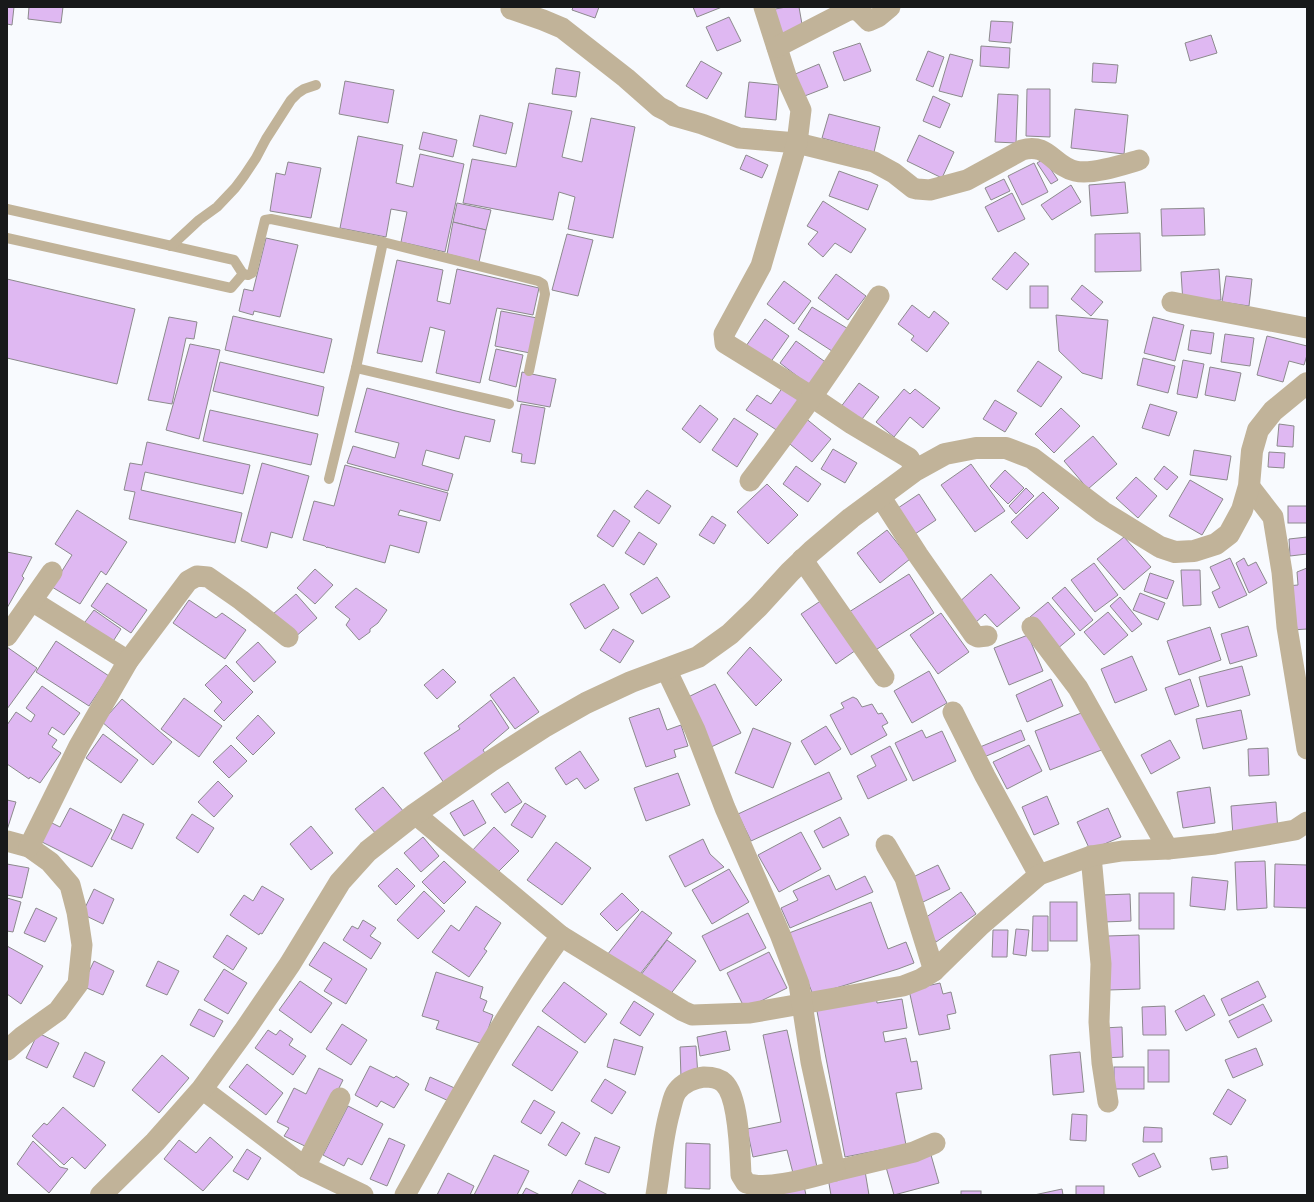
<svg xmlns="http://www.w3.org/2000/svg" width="1314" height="1202" viewBox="0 0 1314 1202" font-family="'Asap Condensed',sans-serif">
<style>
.building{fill:#dfb8f2;stroke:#8c8a8d}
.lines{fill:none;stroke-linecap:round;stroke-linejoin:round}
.service{stroke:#c1b399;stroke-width:10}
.minor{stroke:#c1b399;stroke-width:21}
.tertiary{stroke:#c1b399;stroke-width:22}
</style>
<rect width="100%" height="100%" fill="#f8fafe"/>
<g class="building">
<polygon points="7,7 14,7 12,25 7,24"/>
<polygon points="29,7 63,7 61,23 28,19"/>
<polygon points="573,7 599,7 595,18 572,10"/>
<polygon points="693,7 722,7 697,17"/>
<polygon points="786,7 799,7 803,30 775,36 770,10"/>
<polygon points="729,17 741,41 717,51 706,27"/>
<polygon points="991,21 1013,22 1011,43 989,41"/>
<polygon points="1211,35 1217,53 1190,61 1185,43"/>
<polygon points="860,43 871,71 844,81 833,52"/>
<polygon points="981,46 1010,48 1009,68 980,66"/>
<polygon points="928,51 944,57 933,87 916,80"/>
<polygon points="950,54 973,60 962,97 939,91"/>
<polygon points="701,61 722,73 707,99 686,86"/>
<polygon points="1093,63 1118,65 1116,83 1092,82"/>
<polygon points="819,64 828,87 802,97 793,75"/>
<polygon points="556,68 580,72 576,97 552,94"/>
<polygon points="345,81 394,90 388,123 339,114"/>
<polygon points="749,82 779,85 776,120 745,117"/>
<polygon points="1027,89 1050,89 1050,137 1026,136"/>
<polygon points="998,94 1018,95 1016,143 995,142"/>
<polygon points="933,96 950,104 940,128 923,121"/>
<polygon points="529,103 572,111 562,157 582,162 591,118 635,127 613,238 568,229 575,197 559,192 553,220 463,203 472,159 516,167"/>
<polygon points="1075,109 1128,115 1124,154 1071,148"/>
<polygon points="829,114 880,127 874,152 822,138"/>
<polygon points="480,115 513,123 506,154 473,146"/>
<polygon points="423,132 457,140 453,157 419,149"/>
<polygon points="919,135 954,152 942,178 907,161"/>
<polygon points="358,136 403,145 396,183 413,187 420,154 464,164 445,252 401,242 407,212 391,209 386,237 340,228"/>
<polygon points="746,155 768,165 762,178 740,169"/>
<polygon points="1044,159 1058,180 1051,184 1037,163"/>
<polygon points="288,162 321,168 311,218 270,211 276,173 285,175"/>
<polygon points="1034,163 1048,192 1022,205 1008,176"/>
<polygon points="839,171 878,185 868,210 829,196"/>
<polygon points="1004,179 1010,191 991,200 985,188"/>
<polygon points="1125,182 1128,213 1091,216 1089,185"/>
<polygon points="1071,185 1081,202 1052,220 1041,205"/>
<polygon points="1012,193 1025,219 998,232 985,207"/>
<polygon points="823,201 866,229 851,253 835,243 823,257 808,244 818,232 807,226"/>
<polygon points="457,203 491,210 486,230 453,222"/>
<polygon points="1204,208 1205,235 1162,236 1161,209"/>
<polygon points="453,222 486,230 479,262 447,254"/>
<polygon points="1140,233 1141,271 1095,272 1095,234"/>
<polygon points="567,234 593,240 578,296 552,290"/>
<polygon points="266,238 298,245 280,317 254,311 253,315 239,311 244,289 253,291"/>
<polygon points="1015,252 1029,264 1007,290 992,279"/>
<polygon points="397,260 443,270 437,301 450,304 457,269 539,288 533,315 497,308 480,383 436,373 445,331 430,327 422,362 377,353"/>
<polygon points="1219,269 1221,300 1183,303 1181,272"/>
<polygon points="836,274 866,296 848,320 818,298"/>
<polygon points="1226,276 1252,279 1249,306 1222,302"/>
<polygon points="7,279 135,309 117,384 7,358"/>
<polygon points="784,281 811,301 794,324 767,304"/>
<polygon points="1082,285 1103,302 1091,316 1071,299"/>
<rect x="1030" y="286" width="18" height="22"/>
<polygon points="912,305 929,318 934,311 949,323 927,352 911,340 914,336 898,324"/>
<polygon points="812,307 850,330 835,353 798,329"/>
<polygon points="501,311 537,318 530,353 495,346"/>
<polygon points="1056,315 1108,320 1102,379 1082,373 1059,351"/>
<polygon points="233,316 332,339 324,373 225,350"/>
<polygon points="169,317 197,322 194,339 186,338 172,404 148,400"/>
<polygon points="1153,317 1184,325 1175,361 1144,353"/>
<polygon points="765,319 789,336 770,363 746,346"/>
<polygon points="1191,330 1214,333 1211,354 1188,350"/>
<polygon points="1225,334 1254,338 1250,366 1221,362"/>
<polygon points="1267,336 1307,346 1307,355 1304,365 1289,361 1283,382 1257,375"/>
<polygon points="796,341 831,366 814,389 780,363"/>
<polygon points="190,344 220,350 199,439 166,430"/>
<polygon points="496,349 523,355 516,387 489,380"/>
<polygon points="1143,358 1175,366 1168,393 1137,385"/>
<polygon points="1183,360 1204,364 1197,398 1177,394"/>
<polygon points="1038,361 1062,377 1041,407 1017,391"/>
<polygon points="220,362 324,387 318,416 213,391"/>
<polygon points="1210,367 1241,373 1235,401 1205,395"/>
<polygon points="522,372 556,379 550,407 517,401"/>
<polygon points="859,383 879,397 859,423 840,408"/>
<polygon points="783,387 803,401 781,433 746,410 757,395 771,404"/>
<polygon points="367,388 456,411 495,420 490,442 465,436 459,459 426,450 422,465 453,474 448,491 347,463 353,446 395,458 399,443 355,432"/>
<polygon points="904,389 910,394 915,389 940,408 923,428 910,417 894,437 876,422"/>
<polygon points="995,400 1017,413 1005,432 983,419"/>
<polygon points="521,404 545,408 535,464 521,462 522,454 512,452"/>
<polygon points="1150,404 1177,412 1169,436 1142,428"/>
<polygon points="700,405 718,419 700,443 682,429"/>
<polygon points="1061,408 1080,426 1054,453 1035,434"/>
<polygon points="210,410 318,434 311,465 203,441"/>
<polygon points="804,417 831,439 812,462 785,440"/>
<polygon points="734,418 758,434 737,467 712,450"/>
<polygon points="1279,424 1294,426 1293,447 1277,446"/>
<polygon points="1093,436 1117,464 1088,489 1064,461"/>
<polygon points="147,442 250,465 243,494 145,472 141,490 242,513 235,543 129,519 135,492 124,490 130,463 142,465"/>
<polygon points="833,449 857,463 845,483 821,469"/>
<polygon points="1194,450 1231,456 1227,480 1190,475"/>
<polygon points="1269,452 1285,453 1284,468 1268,467"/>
<polygon points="262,463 309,476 292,538 271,532 267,548 241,541"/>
<polygon points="971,464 1005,511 975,532 941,485"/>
<polygon points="345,465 448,493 440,521 400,510 398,515 427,522 419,553 390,545 385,563 327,547 327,548 325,546 303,540 314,501 334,506"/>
<polygon points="796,466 821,484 808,502 783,484"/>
<polygon points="1164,466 1178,477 1167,490 1154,479"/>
<polygon points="1005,470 1024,488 1008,504 990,486"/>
<polygon points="1136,477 1157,496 1138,518 1116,498"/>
<polygon points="1190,480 1223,499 1202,535 1169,516"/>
<polygon points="767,484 798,515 768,544 737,512"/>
<polygon points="1026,488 1034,496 1016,514 1009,506"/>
<polygon points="647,490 671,506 659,524 634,507"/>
<polygon points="1043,492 1059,508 1027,539 1011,522"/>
<polygon points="919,494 936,520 915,534 898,508"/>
<rect x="1288" y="506" width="19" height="17"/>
<polygon points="77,510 127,542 106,575 101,571 80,604 52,587 72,555 55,544"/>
<polygon points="614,510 630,521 613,547 597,536"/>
<polygon points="712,516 726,525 714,544 699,535"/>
<polygon points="887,530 910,559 880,583 857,553"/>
<polygon points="639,532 657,544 644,565 625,553"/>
<polygon points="1124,537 1151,567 1124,590 1097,559"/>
<polygon points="1307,537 1307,554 1290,556 1289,539"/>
<polygon points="7,552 32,557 22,576 24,578 7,608"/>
<polygon points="1230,558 1247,595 1219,608 1212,592 1220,588 1210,567"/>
<polygon points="1244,558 1248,566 1256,562 1267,583 1249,593 1236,563"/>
<polygon points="1094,563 1118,595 1095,612 1071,580"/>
<polygon points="1307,568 1307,629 1292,630 1287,586 1298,585 1297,572"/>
<polygon points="315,569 333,585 315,604 297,588"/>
<polygon points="1181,570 1200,570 1201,605 1183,606"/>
<polygon points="1150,573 1174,581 1167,599 1144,591"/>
<polygon points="909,574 934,613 874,651 849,612"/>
<polygon points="991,574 1020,608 997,627 985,614 975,623 958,603"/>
<polygon points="657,577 670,597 642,614 630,594"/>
<polygon points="107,583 147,610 131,633 91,606"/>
<polygon points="604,584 619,608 585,629 570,604"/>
<polygon points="1065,587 1093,620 1080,631 1052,598"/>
<polygon points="356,588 387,610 378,623 370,629 370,632 359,640 346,625 350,619 335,607"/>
<polygon points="1140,593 1165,603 1158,620 1133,610"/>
<polygon points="296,594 317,618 294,638 273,614"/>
<polygon points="1120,597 1142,624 1132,632 1110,606"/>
<polygon points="825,598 859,648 836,664 801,614"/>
<polygon points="189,600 216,618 222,613 246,630 225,659 173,623"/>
<polygon points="1048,602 1075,634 1057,649 1030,617"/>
<polygon points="94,610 121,629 110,646 82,626"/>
<polygon points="1108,612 1128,635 1104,655 1084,632"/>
<polygon points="941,613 969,652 938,674 910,635"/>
<polygon points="1248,626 1257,656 1230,664 1221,634"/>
<polygon points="1210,627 1221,660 1179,675 1167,641"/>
<polygon points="613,629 634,641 620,663 600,650"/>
<polygon points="1028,635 1043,671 1009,685 994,648"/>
<polygon points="56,641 109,676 89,706 36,672"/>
<polygon points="258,642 276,662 254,682 236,662"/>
<polygon points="7,647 37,668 7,709"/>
<polygon points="750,647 782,680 756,706 727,673"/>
<polygon points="1132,656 1147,690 1115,703 1101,669"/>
<polygon points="226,665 253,692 224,721 214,711 222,702 205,685"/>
<polygon points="1242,666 1250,695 1207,707 1199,677"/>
<polygon points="443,669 456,682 437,699 424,685"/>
<polygon points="929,671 947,703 912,723 894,691"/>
<polygon points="514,677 539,712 515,729 490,695"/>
<polygon points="1051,679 1063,706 1027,722 1016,695"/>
<polygon points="1190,679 1199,706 1175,715 1165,688"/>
<polygon points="715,684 741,733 709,748 684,699"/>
<polygon points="42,686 80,713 64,735 52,727 48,734 57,740 52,747 61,753 40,783 30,777 29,779 7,764 7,725 16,712 31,722 35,715 26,708"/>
<polygon points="853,697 857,699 862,707 872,704 878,714 882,713 888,723 882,726 887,735 851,755 830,715 844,708 841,703"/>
<polygon points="184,698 222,726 199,757 161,729"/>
<polygon points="122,699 172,742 153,765 102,722"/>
<polygon points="491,700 509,728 483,750 486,755 444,783 424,753 460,729 458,726"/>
<polygon points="659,708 667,730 681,725 688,746 674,750 676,757 646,767 629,718"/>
<polygon points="1089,710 1104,749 1050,770 1035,731"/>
<polygon points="1241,710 1247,739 1203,749 1196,719"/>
<polygon points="258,715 275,733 253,755 236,738"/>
<polygon points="826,726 841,749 815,765 801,741"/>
<polygon points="753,728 791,743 773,788 735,773"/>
<polygon points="922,730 926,738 942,731 956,761 913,781 895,743"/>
<polygon points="1021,730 1025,740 984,757 980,747"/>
<polygon points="103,734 138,760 121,783 86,758"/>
<polygon points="1170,740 1180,758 1151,774 1141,755"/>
<polygon points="231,745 247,761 229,778 213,762"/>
<polygon points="1029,745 1042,771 1007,789 993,762"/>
<polygon points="890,746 907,780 868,799 857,776 876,766 871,756"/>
<polygon points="1268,748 1269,775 1249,776 1248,749"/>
<polygon points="580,751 599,780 585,789 577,778 566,785 555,768"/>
<polygon points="829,772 842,799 751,841 738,814"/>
<polygon points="678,773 690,805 646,821 634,788"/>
<polygon points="218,781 233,796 214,817 198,802"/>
<polygon points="508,782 522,802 505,813 491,794"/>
<polygon points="383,787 404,812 376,834 355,809"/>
<polygon points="1210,787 1215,823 1183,828 1177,792"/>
<polygon points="1047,796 1059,824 1034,835 1022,807"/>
<polygon points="7,800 16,802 7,830"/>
<polygon points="473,800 486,823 464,836 450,813"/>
<polygon points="1276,802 1278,832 1233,836 1231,806"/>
<polygon points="525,803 546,816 532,838 511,825"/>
<polygon points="70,808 112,830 92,867 40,841 50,822 60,827"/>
<polygon points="1108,808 1121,837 1090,850 1077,822"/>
<polygon points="123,814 144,824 132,849 111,839"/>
<polygon points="192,814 214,828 198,853 176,838"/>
<polygon points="840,817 849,835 823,848 814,831"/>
<polygon points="311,826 333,853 311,870 290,844"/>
<polygon points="494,827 519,851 495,875 471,852"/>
<polygon points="801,832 821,869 779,892 758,855"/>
<polygon points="423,837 439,856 421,872 404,853"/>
<polygon points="703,839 710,854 724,867 685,887 669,856"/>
<polygon points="556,842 591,868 562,905 527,880"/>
<polygon points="444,861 466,882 444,904 422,882"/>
<polygon points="1265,861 1267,908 1237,910 1235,862"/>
<polygon points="7,864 29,868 22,898 7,895"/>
<polygon points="1275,864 1307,865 1307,908 1274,907"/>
<polygon points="938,865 950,889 923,902 911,878"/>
<polygon points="397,868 415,886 396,905 378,886"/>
<polygon points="729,869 749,902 712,924 692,890"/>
<polygon points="829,875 836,890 865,876 873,892 790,928 781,908 798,900 793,891"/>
<polygon points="1192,877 1228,881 1225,910 1190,906"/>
<polygon points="262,886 284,899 262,934 260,933 259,935 230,915 244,895 253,901"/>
<polygon points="94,889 114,899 103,924 82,914"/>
<polygon points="424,891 445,911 418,939 397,920"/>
<polygon points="961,892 976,914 936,942 921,921"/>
<polygon points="622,893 639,910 617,931 600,914"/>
<rect x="1139" y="893" width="35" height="36"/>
<polygon points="1130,894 1131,921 1103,922 1102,895"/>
<polygon points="7,898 21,902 13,932 7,931"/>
<polygon points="871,902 888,949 906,942 914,963 898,969 813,995 789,933"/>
<rect x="1050" y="902" width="27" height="39"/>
<polygon points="476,906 501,923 484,949 487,951 469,977 432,952 451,925 459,931"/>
<polygon points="36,908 57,918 45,942 24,933"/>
<polygon points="642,911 672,933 637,978 607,955"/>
<polygon points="748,913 766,948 720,971 702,936"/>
<polygon points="1033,916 1048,916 1048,951 1032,951"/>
<polygon points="363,920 376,928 370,936 381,943 371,959 343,940 352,926 358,929"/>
<polygon points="1016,929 1029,930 1026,956 1013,954"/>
<polygon points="993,930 1008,930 1007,957 992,957"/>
<polygon points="227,935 247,948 233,970 213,957"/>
<polygon points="1139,935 1140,989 1108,990 1107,936"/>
<polygon points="667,940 696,961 666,1000 638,979"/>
<polygon points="324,942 367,969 346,1004 324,991 332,979 309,965"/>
<polygon points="7,946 43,966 21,1004 7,994"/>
<polygon points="769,952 787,988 745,1009 727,973"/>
<polygon points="94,961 114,971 103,995 82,986"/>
<polygon points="158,961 179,971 167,995 146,986"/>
<polygon points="224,969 247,983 228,1014 204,1000"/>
<polygon points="436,972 483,987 480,998 487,1001 483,1011 493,1015 483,1044 436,1029 439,1021 422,1016"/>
<polygon points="300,981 332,1003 311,1033 279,1010"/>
<polygon points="1258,981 1266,997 1229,1016 1221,999"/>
<polygon points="564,982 607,1014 585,1043 542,1011"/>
<polygon points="940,983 943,994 951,992 956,1013 947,1015 950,1029 919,1035 909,990"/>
<polygon points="876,995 877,1003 902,999 907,1028 883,1032 885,1042 906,1038 911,1062 917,1061 922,1089 896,1093 906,1145 845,1157 816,1006"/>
<polygon points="1204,995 1215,1015 1186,1031 1175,1011"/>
<polygon points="634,1001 654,1014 640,1036 620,1023"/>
<polygon points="1263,1004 1272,1021 1238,1038 1229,1021"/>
<polygon points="1165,1006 1166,1035 1143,1035 1142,1007"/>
<polygon points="199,1009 223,1021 214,1037 190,1025"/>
<polygon points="342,1024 367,1040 351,1065 326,1049"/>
<polygon points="538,1026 578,1052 552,1091 512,1065"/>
<polygon points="1122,1027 1123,1057 1104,1058 1103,1028"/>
<polygon points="268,1030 276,1035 280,1030 293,1039 289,1045 306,1056 293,1075 255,1048"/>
<polygon points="787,1030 817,1167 793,1173 787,1150 753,1157 747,1129 781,1122 763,1035"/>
<polygon points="726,1031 730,1050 700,1056 697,1037"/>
<polygon points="38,1033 59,1043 47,1068 26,1058"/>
<polygon points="614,1039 643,1047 635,1075 607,1067"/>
<polygon points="696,1046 698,1077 681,1078 680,1047"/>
<polygon points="1256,1048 1263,1065 1233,1078 1225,1060"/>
<rect x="1148" y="1050" width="21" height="32"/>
<polygon points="85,1052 105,1062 94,1087 73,1077"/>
<polygon points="1080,1052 1084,1092 1053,1095 1050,1055"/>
<polygon points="162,1055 189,1078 159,1113 132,1090"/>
<polygon points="247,1064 283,1093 266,1115 229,1087"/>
<polygon points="370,1066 394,1078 396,1076 409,1084 394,1108 381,1101 377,1107 355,1095"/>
<rect x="1114" y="1067" width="30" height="22"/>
<polygon points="319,1068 343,1080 309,1148 284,1136 289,1128 277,1122 294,1088 306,1094"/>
<polygon points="430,1077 459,1090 453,1103 425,1090"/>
<polygon points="605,1079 626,1092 612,1114 591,1101"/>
<polygon points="1228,1089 1246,1100 1231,1125 1213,1114"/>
<polygon points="534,1100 555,1112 541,1134 521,1122"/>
<polygon points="348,1106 383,1124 362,1165 348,1158 344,1166 323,1155"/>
<polygon points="63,1107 106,1145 85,1169 72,1157 64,1165 32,1136 44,1123 47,1125"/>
<polygon points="1072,1114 1087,1115 1086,1141 1070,1140"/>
<polygon points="562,1122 580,1133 566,1156 548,1145"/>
<polygon points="1144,1127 1162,1128 1162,1142 1143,1142"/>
<polygon points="210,1137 233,1157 203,1191 164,1159 179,1140 196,1153"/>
<polygon points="595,1137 620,1147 609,1173 585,1164"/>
<polygon points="389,1138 405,1145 387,1186 370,1179"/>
<polygon points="33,1141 60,1167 68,1169 49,1193 17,1164"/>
<polygon points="686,1143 710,1144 710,1189 685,1188"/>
<polygon points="247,1149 261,1158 248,1180 233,1171"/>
<polygon points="1154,1153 1161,1167 1139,1177 1132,1164"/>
<polygon points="494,1155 529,1171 517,1195 474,1195"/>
<polygon points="931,1155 939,1183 894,1195 886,1167"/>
<polygon points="1227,1156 1228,1168 1212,1170 1210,1158"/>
<polygon points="865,1171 869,1195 831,1195 828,1178"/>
<polygon points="448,1173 474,1186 470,1195 437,1195"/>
<polygon points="579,1180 608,1195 571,1195"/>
<polygon points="804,1186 806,1195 766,1195"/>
<rect x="1076" y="1186" width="28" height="9"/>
<polygon points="526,1188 540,1195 522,1195"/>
<polygon points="1062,1189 1063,1195 1034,1195"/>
<rect x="961" y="1191" width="20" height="4"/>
</g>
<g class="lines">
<g class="service">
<polyline points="7,209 234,260 243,274"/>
<polyline points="7,238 231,288 243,274"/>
<polyline points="171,246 199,220 217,207 235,188 244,176 256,158 266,139 291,100 298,93 304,89 316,85"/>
<polyline points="243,274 248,275 252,273 265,220 271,219 383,242 538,281 543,284 545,294 529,371"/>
<polyline points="356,368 509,404"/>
<polyline points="329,479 356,368 383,242"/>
</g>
<g class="minor">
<path d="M512 7 511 9 543 20 562 28 626 78 659 107 667 111 674 116 702 124 739 138 797 143 874 162 894 173 913 188 917 189 930 190 967 180 1022 150C1048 142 1053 166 1075 171 1092 175 1122 165 1139 160"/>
<polyline points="764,7 787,79 801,110 797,143 761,266 724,334 725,343 812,397 852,424 909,458 916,470"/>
<polyline points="777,47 847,11 854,9 860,12 869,21 878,17 890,7"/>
<polyline points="1172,302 1307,328"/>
<path d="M750 481C796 421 839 360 879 296"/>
<polyline points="1249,486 1273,517 1282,572 1287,627 1307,749"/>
<polyline points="880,496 918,555 974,635 978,637 987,636"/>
<polyline points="802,559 884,677"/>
<polyline points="32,601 128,661"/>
<polyline points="1032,627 1078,688 1168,849"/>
<polyline points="7,636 52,572"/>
<polyline points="953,712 985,776 1039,875"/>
<polyline points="7,841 29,847 50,862 70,885 77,912 82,945 78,984 58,1011 23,1036 7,1050"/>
<polyline points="886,845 905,878 934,971"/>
<polyline points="29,847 79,746 128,661 188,581 197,576 208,577 241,600 288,637"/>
<polyline points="1091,856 1101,964 1099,1022 1102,1063 1108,1102"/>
<polyline points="561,936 683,1011 692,1015 750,1013 903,986 921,979 934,971 981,925 1039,875 1091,856 1122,851 1168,849 1215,844 1295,830 1307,822"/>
<polyline points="202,1089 305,1167 363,1195"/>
<polyline points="305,1167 340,1098"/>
<polyline points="835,1171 914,1152 935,1143"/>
<path d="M405 1195C454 1108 502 1017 561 936L415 814"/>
<path d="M656 1195C661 1166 662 1139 670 1111 672 1104 673 1096 677 1091 683 1083 694 1078 704 1077 711 1077 719 1078 724 1083 739 1097 740 1154 741 1175L746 1183C768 1191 812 1177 835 1171L811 1062 799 984 780 934 725 808 695 730 666 669"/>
</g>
<polyline class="tertiary" points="101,1195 155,1142 202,1089 245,1030 290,964 340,882 368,851 415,814 491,761 544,727 586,703 631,682 698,657 730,634 758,607 790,572 812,551 851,518 916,470 945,454 976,448 1006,448 1032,458 1103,512 1160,547 1175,552 1194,551 1216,544 1229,534 1242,510 1249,486 1252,451 1258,430 1273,411 1307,383"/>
</g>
<rect width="1314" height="1202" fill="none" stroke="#18191a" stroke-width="16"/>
</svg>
